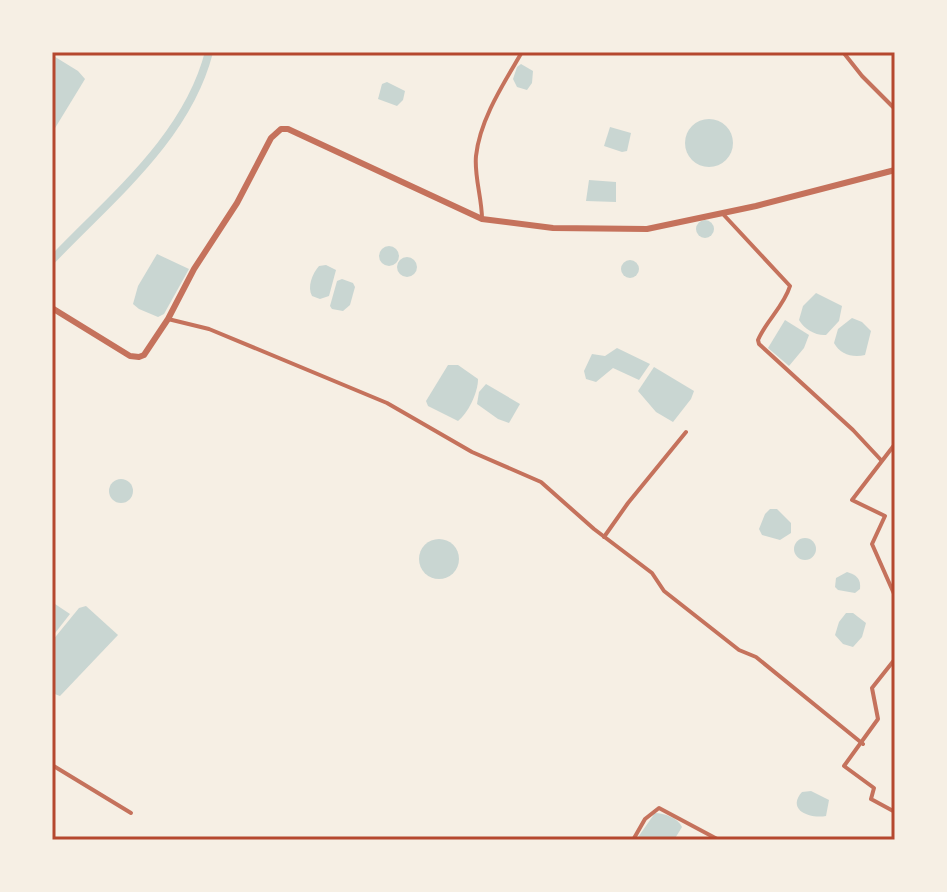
<svg xmlns="http://www.w3.org/2000/svg" width="947" height="892" viewBox="0 0 947 892" font-family="Signika,sans-serif">
<style>
.water{fill:#c9d6d2}
.lines{fill:none;stroke-linecap:round;stroke-linejoin:round}
.canal{stroke:#c9d6d2;stroke-width:8}
.minor{stroke:#c5725c;stroke-width:4}
.tertiary{stroke:#c5725c;stroke-width:6}
.neatline{fill:none;stroke:#b5482f;stroke-width:3}
</style>
<rect width="100%" height="100%" fill="#f6efe4"/>
<g class="water">
<polygon points="52,55 78,71 85,79 52,133"/>
<polygon points="521,64 533,71 532,83 527,90 517,87 513,79 517,67"/>
<polygon points="387,82 405,91 403,100 397,106 378,99 382,84"/>
<circle cx="709" cy="143" r="24"/>
<polygon points="610,127 631,133 627,151 622,152 604,146"/>
<polygon points="589,180 616,182 616,202 586,201"/>
<circle cx="705" cy="229" r="9"/>
<circle cx="389" cy="256" r="10"/>
<polygon points="157,254 189,269 164,314 158,317 139,309 133,304 138,286"/>
<circle cx="407" cy="267" r="10"/>
<circle cx="630" cy="269" r="9"/>
<path d="M326 265 336 270 329 296 320 299 312 296C307 287 312 274 319 266Z"/>
<polygon points="342,279 353,283 355,287 350,305 343,311 332,309 330,306 337,281"/>
<path d="M816 293 842 306 839 321 826 335C816 336 804 329 799 320L803 306Z"/>
<path d="M852 318 862 322 871 331 865 355C852 358 840 354 834 343L838 329Z"/>
<polygon points="785,320 809,335 804,348 789,366 768,348"/>
<polygon points="617,348 650,364 639,380 613,368 596,382 586,379 584,371 592,354 605,356"/>
<path d="M448 365H458L478 379C478 393 468 413 458 421L428 406 426 401Z"/>
<polygon points="654,367 694,391 691,399 673,422 656,412 638,391"/>
<polygon points="486,384 520,404 509,423 498,419 477,404 479,392"/>
<circle cx="121" cy="491" r="12"/>
<polygon points="770,509 777,509 791,523 791,533 780,540 762,535 759,529 765,514"/>
<circle cx="805" cy="549" r="11"/>
<circle cx="439" cy="559" r="20"/>
<path d="M847 572C857 575 861 579 860 589L855 593 838 590 835 587 836 578Z"/>
<polygon points="52,602 70,614 52,637"/>
<polygon points="86,606 118,635 60,696 52,693 52,641 79,608"/>
<polygon points="846,613 853,613 866,623 862,637 853,647 843,644 835,635 839,622"/>
<path d="M811 791 829 800 826 816C810 819 786 810 802 792Z"/>
<path d="M655 813C664 813 678 818 682 827L674 840H636Z"/>
</g>
<g class="lines">
<path class="canal" d="M52 260C111 198 187 138 209 52"/>
<g class="minor">
<polyline points="843,52 862,76 895,109"/>
<path d="M722 213 790 286C784 306 766 321 758 340L759 344 853 430 881 460"/>
<path d="M482 219C482 198 474 176 476 156 480 119 504 83 522 52"/>
<polyline points="168,319 209,329 387,403 472,452 541,482 594,529 652,573 664,591 739,650 756,657 863,744"/>
<polyline points="895,444 852,500 885,516 872,544 895,596"/>
<polyline points="604,537 628,503 686,432"/>
<polyline points="895,659 872,688 878,719 844,766 874,788 871,799 895,812"/>
<polyline points="52,765 131,813"/>
<polyline points="633,840 645,819 659,808 719,840"/>
</g>
<polyline class="tertiary" points="52,308 130,356 139,357 144,355 168,319 194,269 237,203 271,138 281,129 288,129 482,219 553,228 647,229 756,206 895,170"/>
</g>
<rect width="947" height="892" fill="none" stroke="#f6efe4" stroke-width="108"/>
<rect x="54" y="54" width="839" height="784" class="neatline"/>
</svg>
